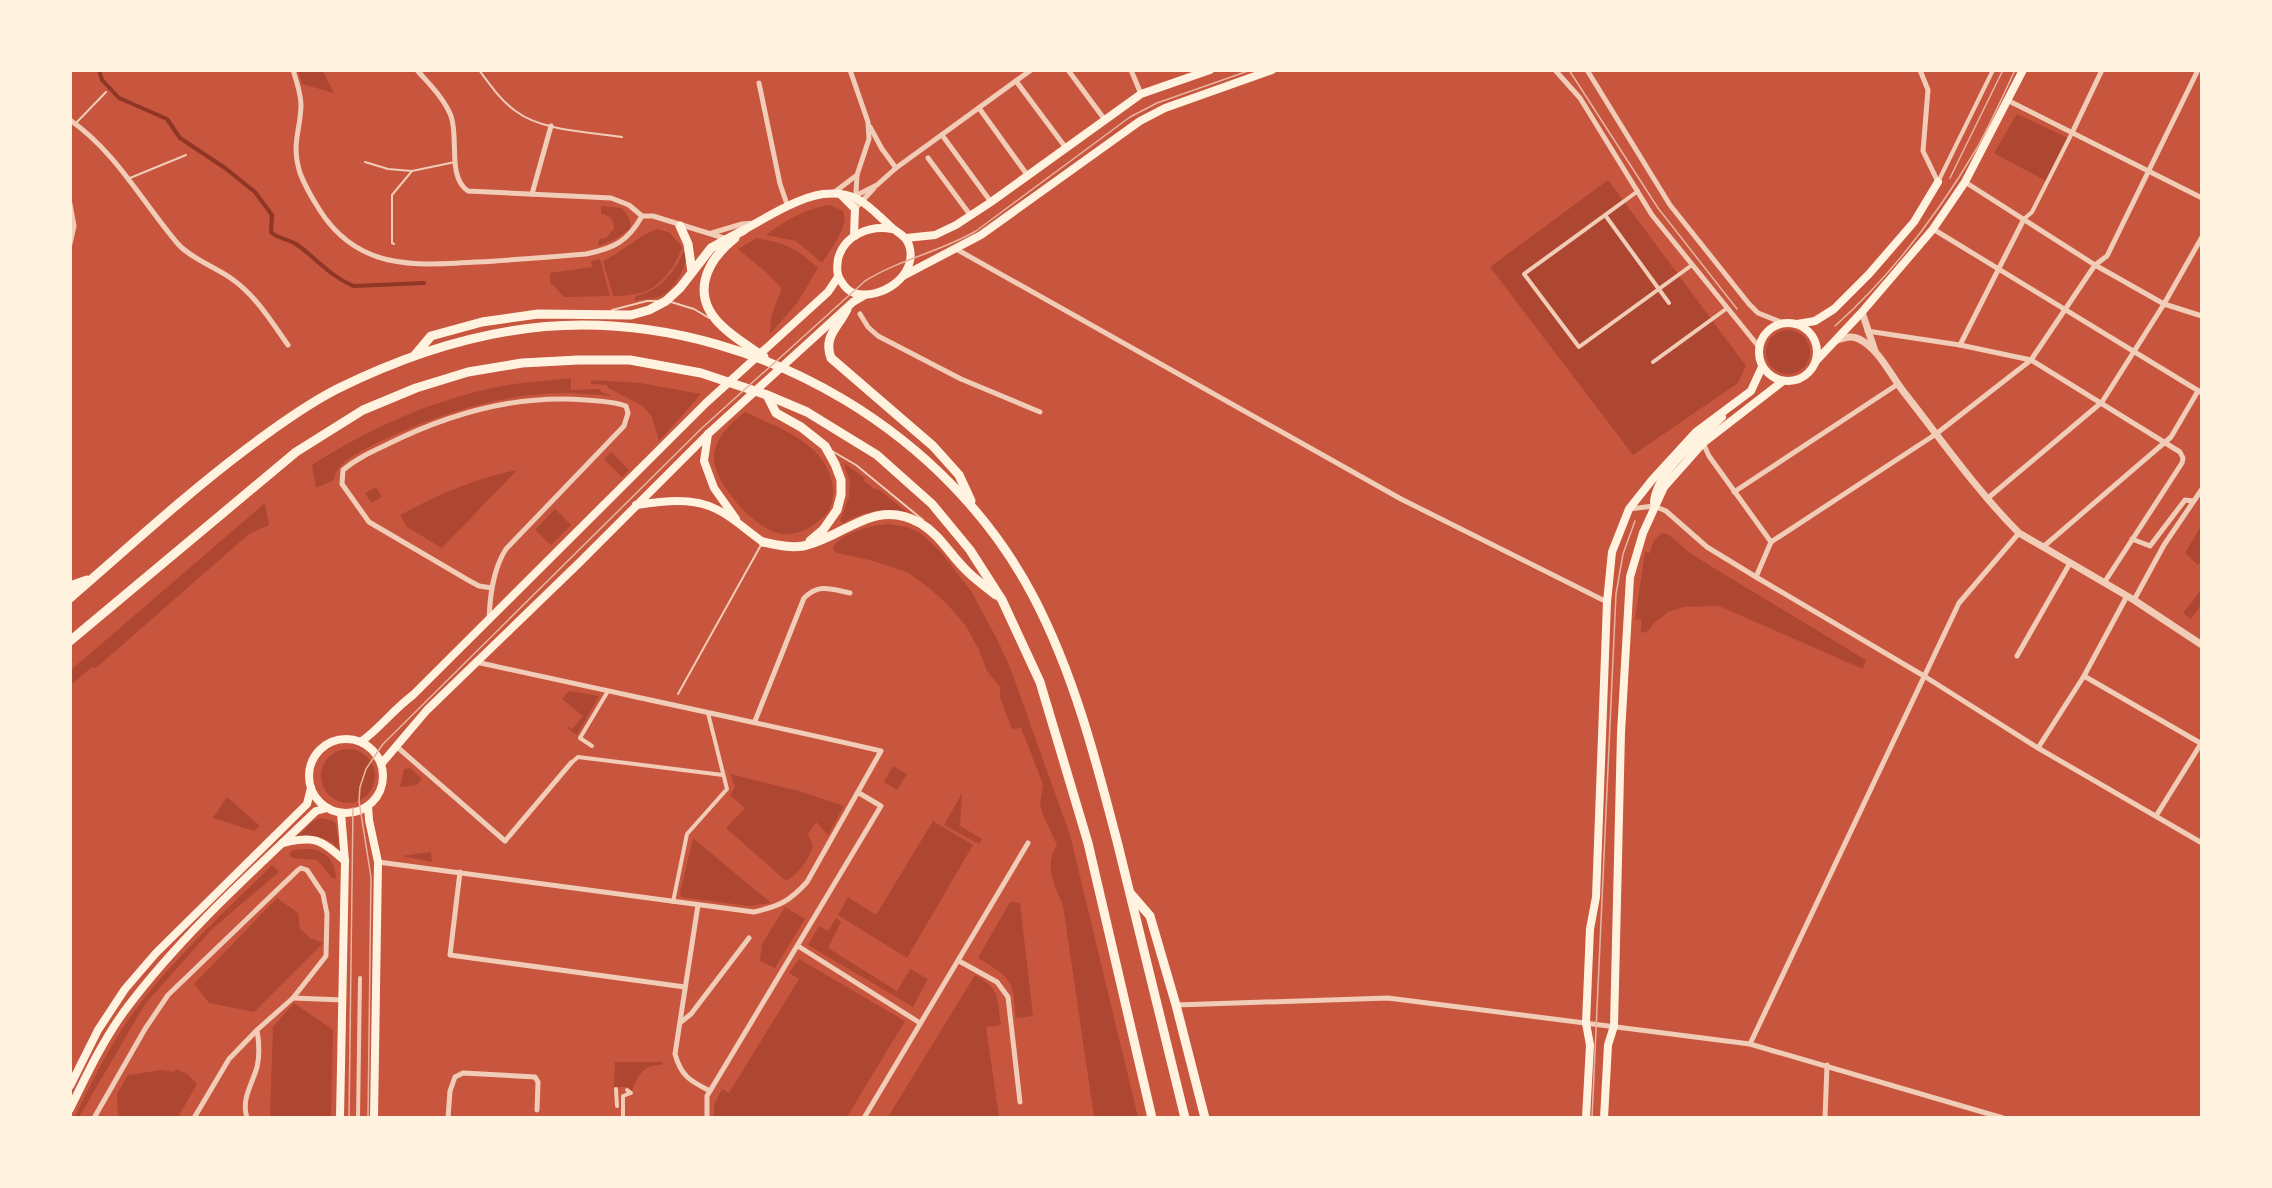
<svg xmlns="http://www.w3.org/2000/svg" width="2272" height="1188" viewBox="0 0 2272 1188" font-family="'Work Sans',sans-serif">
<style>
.green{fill:#ae4732}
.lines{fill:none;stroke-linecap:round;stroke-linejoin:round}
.stream{stroke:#8f3625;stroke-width:4}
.service{stroke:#f1ccb7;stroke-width:2}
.pedestrian{stroke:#f1ccb7;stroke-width:4}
.minor{stroke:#f1ccb7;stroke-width:5}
.tertiary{stroke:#f1ccb7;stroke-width:7}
.secondary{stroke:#fff3e0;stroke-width:8}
.motorway{stroke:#fff3e0;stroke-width:9}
.tram{stroke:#e9b49f;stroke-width:1.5}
</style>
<rect width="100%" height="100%" fill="#c8553d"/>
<g class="green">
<polygon points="298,71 323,71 334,93 302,84"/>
<polygon points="2017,114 2070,139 2048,182 1994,153"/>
<polygon points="1608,180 1746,366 1738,383 1633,455 1490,267"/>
<path d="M830 205 843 211C850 226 830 250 822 263L796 241 766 235C785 221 806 208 830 205Z"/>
<path d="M601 206 622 208 629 218 631 228 614 240 598 246 599 239 606 238 614 229C614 220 610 215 601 214Z"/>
<path d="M658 229 670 233 682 247C678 262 662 285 646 291 636 295 623 296 613 296L603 261C623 252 638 235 658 229Z"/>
<path d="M757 238C787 244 795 247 818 268L797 303 770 334 771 317 782 288 767 273 738 249Z"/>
<path d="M687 250C687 265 675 292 658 297 650 299 642 299 634 301L636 296C660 291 674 273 684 251Z"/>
<polygon points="600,259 610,296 564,297 550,282 550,273 592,267 591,261"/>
<circle cx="1788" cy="352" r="22"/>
<path d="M571 378V390L600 389 601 392 613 396C599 395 585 394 571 393 504 392 437 414 377 443 362 451 336 461 334 480L316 488 312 465C370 428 430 401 497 387 521 382 546 381 571 378Z"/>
<polygon points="591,380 640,383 701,394 659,441 652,417 643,406 608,388 607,385 591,384"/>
<path d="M745 412C780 429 829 444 833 489 833 497 832 508 826 514 813 527 801 535 782 534 757 532 711 481 714 455 716 437 731 423 745 412Z"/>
<polygon points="611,452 629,470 622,477 604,459"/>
<path d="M844 463 865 478 864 481 876 490 878 489 907 512C884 508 863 511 843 523L840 521 849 497 850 482Z"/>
<path d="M517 470 442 548 407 527 400 515C437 495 475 478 517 470Z"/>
<polygon points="376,487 382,497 371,503 365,493"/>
<polygon points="265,503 269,525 249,534 96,668 92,667 71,685 71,670"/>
<polygon points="555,509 571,525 551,545 535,530"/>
<path d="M889 524 907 527 920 533 941 552 971 591 998 641 1011 670 1070 835 1138 1117H1094L1063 905C1054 885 1044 865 1057 845L1043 815 1040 805 1043 784 1021 728 1012 729 1000 698V687L987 671 979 650 966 626 947 604 928 587 907 572 870 560 837 553 833 550C836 533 874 525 889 524Z"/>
<polygon points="2201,526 2201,561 2198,565 2185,553"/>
<path d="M1663 533 1669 535 1690 553 1717 570 1866 660 1863 669 1719 606 1683 607 1668 612 1653 624 1648 631 1641 633V619L1635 620 1645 552 1650 553C1652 544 1654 537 1663 533Z"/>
<polygon points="2201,590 2201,605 2191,619 2183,613"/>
<polygon points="569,691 599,696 577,735 567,728 569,726 572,729 583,716 562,699"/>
<circle cx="348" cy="776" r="27"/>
<polygon points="893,766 907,774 897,790 884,782"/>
<polygon points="410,768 422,779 417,785 400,787 404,769"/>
<path d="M730 774 799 791 844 806 828 835 816 822 808 834 813 846C808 860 799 874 786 881L726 828 745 808 730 795 735 787Z"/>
<polygon points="962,793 960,826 982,839 979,844 944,825"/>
<polygon points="227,797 260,826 254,831 213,818"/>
<path d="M320 818 331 820 336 824 339 849C328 837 314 835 298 836L313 821Z"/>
<polygon points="933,821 973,845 907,958 838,915 848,897 876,915"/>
<polygon points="693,838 771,903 749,906 681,897 680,893"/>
<path d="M306 849C324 849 335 859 336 878L333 879 317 860 292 858 289 854 293 850Z"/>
<polygon points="431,852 432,862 402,856"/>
<path d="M272 865 279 872 212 929 145 1004 79 1117H75C93 1079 113 1039 139 1005 178 954 227 910 272 865Z"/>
<polygon points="277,898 298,913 300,929 310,938 323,943 254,1012 209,1003 194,984"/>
<path d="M1010 902 1020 903 1033 1016 1016 1018C1013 978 1012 979 978 958Z"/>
<polygon points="785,907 805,919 775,968 760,961 762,944"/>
<polygon points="836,918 841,922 828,948 897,991 910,969 928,979 913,1007 808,945 819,926 828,931"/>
<polygon points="799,959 905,1021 847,1117 714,1117 714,1105 722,1089 729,1093 799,979 789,973"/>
<path d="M975 975C1001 989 997 998 1001 1025L986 1027 999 1117H888Z"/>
<polygon points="294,1003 333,1030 331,1117 270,1117 273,1027"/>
<path d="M615 1062H663L662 1065C645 1064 637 1075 632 1091L628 1087H614Z"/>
<polygon points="176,1069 187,1074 197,1084 178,1117 118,1117 117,1094 128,1075 162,1070 174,1072"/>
</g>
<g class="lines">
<path class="stream" d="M99 70 102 80 119 98 167 119 180 138 225 168 255 192 272 215 271 232C276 238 288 239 296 244 315 257 332 278 354 286L424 283"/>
<g class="service">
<path d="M479 70C490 85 502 102 517 112 542 131 592 132 622 137"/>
<polyline points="76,123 106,92"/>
<polyline points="365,162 388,169 412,171"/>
<polyline points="130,178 186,155"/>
<polyline points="394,244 392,243 392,195 412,171 455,162"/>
<polyline points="671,302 694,309 709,318"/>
<polyline points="612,310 647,301 659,301"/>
<polyline points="832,451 856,465 923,520"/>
<polyline points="678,694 761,545"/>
</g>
<g class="pedestrian">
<polyline points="1938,182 1993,70"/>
<polyline points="1638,191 1524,274 1579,347 1692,265"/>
<polyline points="1605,215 1669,303"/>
<polyline points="2024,219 2032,212 2072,133"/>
<polyline points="1653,362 1726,309"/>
<polyline points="592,746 580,738 608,691"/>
<polyline points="571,763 578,757 723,775"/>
<polyline points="673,902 687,834 727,789 708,713"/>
<polyline points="616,1089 617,1106"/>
<polyline points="358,1118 360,978"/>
<polyline points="623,1118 623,1096 631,1093 627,1090"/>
</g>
<g class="minor">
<path d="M293 70C297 82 301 94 301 106 300 133 291 144 300 173 305 186 312 198 319 209 357 270 413 266 477 262 514 260 550 257 586 254 615 248 628 241 642 216"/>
<path d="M417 70C429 84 444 98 451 116 459 138 447 177 468 191L611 198 629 205 642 216"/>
<polyline points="850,70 868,122 869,139 857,175 855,209"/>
<polyline points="1068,70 1105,120"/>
<polyline points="1131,70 1141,94"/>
<polyline points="1555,70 1580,98 1652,215 1759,347"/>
<polyline points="1587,70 1670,205 1749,304 1758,313 1783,323"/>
<polyline points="1920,70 1928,90 1923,151 1938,182"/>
<polyline points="1016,81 1066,148"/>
<polyline points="759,83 780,184 788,207"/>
<polyline points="2009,101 2202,198"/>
<polyline points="979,108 1028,176"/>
<path d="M70 120C117 153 142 202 178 244 190 258 217 268 232 279 256 296 271 321 288 345"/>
<polyline points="870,127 882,149 896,168"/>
<polyline points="2072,133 2102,70"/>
<polyline points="942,135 991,202"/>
<polyline points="928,158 971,216"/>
<polyline points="1965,182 2095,265 2164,304 2202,316"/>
<polyline points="532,194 551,126"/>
<polyline points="832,194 857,175"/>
<polyline points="855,196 877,185 896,168 1031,70"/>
<polyline points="70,204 74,226 70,244"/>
<polyline points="855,209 874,188"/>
<polyline points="642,216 653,216 727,239"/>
<polyline points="1933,229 2202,393"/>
<polyline points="712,233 742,224 755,223"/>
<polyline points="956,249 1401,499 1607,602"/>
<polyline points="860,314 868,327 878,336 961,379 1040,412"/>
<polyline points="1867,331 1960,345 2031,360 2180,452 2183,458 2182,463 2104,583"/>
<polyline points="1960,345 2024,219"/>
<polyline points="1703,443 1709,456 1771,542"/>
<polyline points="1734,492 1898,384"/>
<polyline points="1988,498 2102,402 2164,304 2202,237"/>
<polyline points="1629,509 1654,506 1666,511 1707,547 1756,577 1924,676 2038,748 2202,843"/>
<polyline points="2132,539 2150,546 2185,500 2193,501"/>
<polyline points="1771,542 1936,434 2031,360 2095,265 2107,256 2198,70"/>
<polyline points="2043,547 2171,437 2198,391"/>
<polyline points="1756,577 1771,542"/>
<polyline points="2134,600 2164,545 2202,489"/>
<path d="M489 619C490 595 493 569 506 549L624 426 628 413 626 406C613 401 600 401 586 400 516 394 448 414 386 445 371 452 356 459 343 470L342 484 369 522 468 580 479 586 492 588"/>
<polyline points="2017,656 2070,563"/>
<polyline points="2084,676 2202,744"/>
<path d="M755 721 804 598C819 583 831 589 850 593"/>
<polyline points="396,746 505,841 571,763"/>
<polyline points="2038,748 2084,676 2127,596"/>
<polyline points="2156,816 2202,742"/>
<path d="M378 862 754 912C779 906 789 902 807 882L881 751C747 720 611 692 476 662"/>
<polyline points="460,872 450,955 685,987"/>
<path d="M698 905 675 1054C681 1076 690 1081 710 1091"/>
<polyline points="798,946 920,1023"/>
<polyline points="959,961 997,982 1008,997 1020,1102"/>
<polyline points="293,998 342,1000"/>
<polyline points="1176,1005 1388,998 1750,1044 2003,1118"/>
<polyline points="681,1022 691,1014 749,938"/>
<polyline points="1750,1044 1959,603 2019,533"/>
<polyline points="94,1118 145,1029 168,995 298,870 301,868 307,870 323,894 327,914 326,956 293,998 257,1030 229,1059 194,1118"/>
<path d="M247 1118C241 1099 252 1085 257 1067 260 1055 259 1042 257 1030"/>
<polyline points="448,1118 450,1091 455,1077 463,1073 535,1077 538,1082 537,1110"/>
<polyline points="707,1118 707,1096 881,806 859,793"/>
<polyline points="864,1118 1028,843"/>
<polyline points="1825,1118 1827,1065"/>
</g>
<g class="tertiary">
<polyline points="1862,312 1875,351"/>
<path d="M1837 340C1845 338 1851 335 1859 339 1879 349 1890 374 1903 391 1940 438 1977 491 2019 533L2134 600 2202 645"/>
</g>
<g class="secondary">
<polyline points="841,195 855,209 854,236"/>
<path d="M744 230C765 218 799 197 823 194 857 190 868 206 890 226 897 233 906 235 909 245 919 275 881 301 854 293 848 291 844 286 841 281 836 274 837 267 838 259 844 235 870 225 892 229"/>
<polyline points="906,238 935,235 956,225 991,202 1141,94 1210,70"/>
<polyline points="903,276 981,235 1140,121 1165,108 1272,70"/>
<circle cx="1788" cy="352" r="29"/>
<polyline points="1797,324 1815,321 1834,309 1869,274 1914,222 1938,182"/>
<polyline points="1816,361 1862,312 1933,229 1965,182 2023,70"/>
<polyline points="708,434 704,461 714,488 736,519"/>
<path d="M1654 502C1657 470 1700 439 1722 417"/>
<path d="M636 505C663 501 692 497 716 509 733 517 747 531 763 542"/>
<circle cx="346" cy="776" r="37"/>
<path d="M362 741C381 727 394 709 413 695L706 403 828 292 838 277"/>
<polyline points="382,763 427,710 579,563 708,434 853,302 865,295"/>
<polyline points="368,806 369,820 378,862 374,1118"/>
<path d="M283 843C316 835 321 840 345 861"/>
<polyline points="70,1086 98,1030 125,989 156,953 307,804 311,788"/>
<path d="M70 1109C87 1074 105 1036 129 1005 183 934 251 873 316 811L327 808"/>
<polyline points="340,1118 345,861 341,813"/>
<polyline points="1586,1118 1590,1045 1586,1023 1590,929 1596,897 1607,602 1612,552 1629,509 1652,480 1696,432 1751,391 1762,367"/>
<polyline points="1604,1118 1608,1045 1614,1026 1621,733 1630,577 1643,533 1664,487 1703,443 1783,381"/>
</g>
<g class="motorway">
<polyline points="680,226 688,244 692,272"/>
<path d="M735 238C705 262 690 296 722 326 734 338 750 347 764 357"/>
<path d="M847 309C838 328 823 336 831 358L933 446 959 475 971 501"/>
<polyline points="415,355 431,336 482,322 538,314 631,315 649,310 666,301 680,288 711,248 744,230"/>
<polyline points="767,395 776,413 801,427 825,446 835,464 841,480 841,495 837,510 823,530 810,541"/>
<path d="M763 542C777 545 789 548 803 546 844 538 873 497 920 523 939 534 949 553 964 568 973 578 985 586 996 595"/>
<polyline points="70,586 87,580"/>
<path d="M70 598C128 548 184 496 245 450 274 428 304 406 337 389 412 352 497 325 582 325 765 325 948 434 1033 596 1074 674 1096 760 1118 845 1141 936 1163 1027 1185 1118"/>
<polyline points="70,641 296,452 363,410 416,388 468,372 522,363 578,360 630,360 701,373 767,395 807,412 877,455 932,504 970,550 1002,600 1040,682 1088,843 1152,1118"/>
<polyline points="1131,894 1150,916 1176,1005 1205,1118"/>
</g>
<g class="tram">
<polyline points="1569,70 1658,208 1737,309"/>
<polyline points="1950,178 2003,70"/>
<path d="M1835 326C1892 275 1938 214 1977 148 1991 123 2003 96 2015 70"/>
<polyline points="349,1118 353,808"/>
<path d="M368 1118 371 877 359 801 360 787 366 769 383 744 702 428 865 281C900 259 940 252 976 231L1130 117 1157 103 1251 70"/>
<polyline points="1592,1118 1616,594 1623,554 1635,521"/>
</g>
</g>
<rect width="2272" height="1188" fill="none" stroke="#fff3e0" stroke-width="144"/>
</svg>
